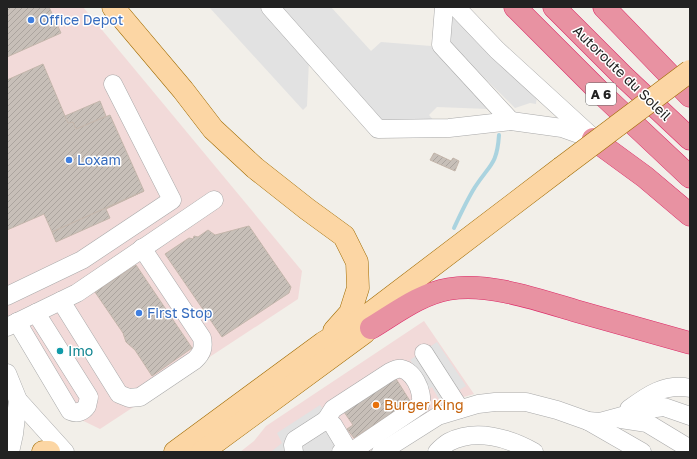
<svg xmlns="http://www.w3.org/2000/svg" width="697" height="459" viewBox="0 0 697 459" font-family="'Golos Text',sans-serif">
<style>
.commercial{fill:#f2dad9}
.parking{fill:#e2e2e2}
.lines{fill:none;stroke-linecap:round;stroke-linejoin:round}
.stream{stroke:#aad3df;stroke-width:4}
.building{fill:url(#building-hatch);stroke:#c4b6ab}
.minor-casing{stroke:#a9a9a9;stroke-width:19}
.major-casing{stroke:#a06b00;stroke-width:23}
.highway-casing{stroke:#dc2a67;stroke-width:23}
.minor{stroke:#fff;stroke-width:18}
.major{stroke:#fcd6a4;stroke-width:22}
.highway{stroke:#e892a2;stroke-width:22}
.major-bridge-casing{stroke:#a06b00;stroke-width:23;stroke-linecap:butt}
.major-bridge{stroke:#fcd6a4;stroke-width:22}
.shop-dot{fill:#3f7fe0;stroke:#fff;stroke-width:1.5}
.culture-dot{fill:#0f9aa8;stroke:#fff;stroke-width:1.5}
.food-dot{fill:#e8710a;stroke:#fff;stroke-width:1.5}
.labels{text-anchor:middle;stroke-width:3;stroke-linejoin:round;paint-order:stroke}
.shield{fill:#fff;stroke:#646464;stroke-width:1}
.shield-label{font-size:13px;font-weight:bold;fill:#222}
.shop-label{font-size:14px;fill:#366cbe;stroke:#fff;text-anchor:start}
.street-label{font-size:14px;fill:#222;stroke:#fff}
.culture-label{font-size:14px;fill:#0d838f;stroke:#fff;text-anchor:start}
.food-label{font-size:14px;fill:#c56008;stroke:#fff;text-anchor:start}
</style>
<defs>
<pattern id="building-hatch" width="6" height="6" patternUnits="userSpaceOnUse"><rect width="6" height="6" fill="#c7bfb8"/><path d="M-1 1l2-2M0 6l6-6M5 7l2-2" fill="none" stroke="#aba49e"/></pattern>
</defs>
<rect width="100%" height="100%" fill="#f2efe9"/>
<g class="commercial">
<polygon points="7,7 83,7 302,271 298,299 100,429 63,411 14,330 7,313"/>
<polygon points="424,321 474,394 443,403 368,452 240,452 254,441 266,426"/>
</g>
<g class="parking">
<polygon points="209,7 331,7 371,51 381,42 431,46 488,109 437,107 429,115 435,122 385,123 320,51 309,60 307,106 303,110"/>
<polygon points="450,9 537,94 536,104 530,103 515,108 449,43"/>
<polygon points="437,342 466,386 440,401 432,387 429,389 410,360"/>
<polygon points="320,405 356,452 273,452 272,451 282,443 277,433"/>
</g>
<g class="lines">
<path class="stream" d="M454 228C460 215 467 200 475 187 490 164 497 165 499 135"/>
</g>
<g class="building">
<polygon points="7,7 49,7 61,33 7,57"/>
<polygon points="43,64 68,123 73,122 76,129 110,115 144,191 52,232 44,214 7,230 7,80"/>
<polygon points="100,101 106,116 76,129 73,122 68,123 65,116"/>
<polygon points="434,153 451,161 453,158 459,161 455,171 430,160"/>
<polygon points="144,191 106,209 110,218 56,242 52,232"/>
<polygon points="249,226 291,287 289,293 222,337 165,254 189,238 193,239 194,236 198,237 208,230 215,235"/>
<polygon points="136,265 192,348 152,376 135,350 126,342 123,333 95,292"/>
<polygon points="393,374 410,401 354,438 347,429 353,425 342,409"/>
</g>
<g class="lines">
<defs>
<g id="minor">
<polyline points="270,7 378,129 449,128 511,121 562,128 593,139"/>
<polyline points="444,7 441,45 511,121"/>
<polyline points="456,7 497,50 590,135"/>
<polyline points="7,296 82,260 172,200 113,84"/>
<path d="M61 301 119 394 129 398 140 397 195 360C202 353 204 348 202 338L142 248"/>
<path d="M17 322 70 411C77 414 83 412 87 406L89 397 36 313"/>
<polyline points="7,327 77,293 214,200"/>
<polyline points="424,353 460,409"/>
<polyline points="7,373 18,400 65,452"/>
<path d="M629 409C648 395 665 383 690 388"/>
<polyline points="621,419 647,423 690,449"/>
<path d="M326 420 333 409 390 372C392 371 394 370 397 369 412 366 425 393 420 405L351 452"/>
<polyline points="588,421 642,452"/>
<polyline points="10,452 14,434 18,400"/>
<polyline points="294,452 293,445 295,440 326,420 333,425 345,445 345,448 341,452"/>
<polyline points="381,452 438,416 478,404 495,402 526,402 557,410 588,421 600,422 648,409 664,407 690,416"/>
<path d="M437 452C440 449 444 445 449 442 476 428 509 438 534 452"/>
</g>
<g id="major">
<polyline points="113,7 183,90 213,129 255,168 307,209 344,236 357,262 358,288 350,313 334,331"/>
<polyline points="43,452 49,452"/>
<polyline points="175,452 323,343 364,318 561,168"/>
<polyline points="202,452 364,333"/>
</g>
<g id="highway">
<polyline points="515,7 605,97 690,177"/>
<polyline points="554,7 624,77 690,139"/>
<polyline points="604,7 690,96"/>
<polyline points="593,139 645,177 690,215"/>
<path d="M371 328C396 313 420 294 449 289 488 282 539 300 576 311 614 322 652 332 690 343"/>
</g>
</defs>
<use href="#minor" class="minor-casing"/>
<use href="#major" class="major-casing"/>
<use href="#highway" class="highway-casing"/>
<use href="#minor" class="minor"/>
<use href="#major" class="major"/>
<use href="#highway" class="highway"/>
<defs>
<polyline id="major-bridge" points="561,168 690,71"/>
</defs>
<use href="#major-bridge" class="major-bridge-casing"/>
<use href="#major-bridge" class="major-bridge"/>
</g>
<g class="shop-dot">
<circle cx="31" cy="20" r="4"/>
<circle cx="69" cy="160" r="4"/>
<circle cx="139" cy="313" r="4"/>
</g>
<circle class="culture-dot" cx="60" cy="351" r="4"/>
<circle class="food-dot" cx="376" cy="405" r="4"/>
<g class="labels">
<rect class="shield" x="586" y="83" width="30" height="22" rx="3"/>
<g class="shield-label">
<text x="601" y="99">A 6</text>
</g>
<g class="shop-label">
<text x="39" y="25">Office Depot</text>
<text x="77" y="165">Loxam</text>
<text x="147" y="318">First Stop</text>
</g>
<g class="street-label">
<text transform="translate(622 73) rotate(44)" y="5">Autoroute du Soleil</text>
</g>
<g class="culture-label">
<text x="68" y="356">Imo</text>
</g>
<g class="food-label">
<text x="384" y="410">Burger King</text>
</g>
</g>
<rect width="697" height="459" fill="none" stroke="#222222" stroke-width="16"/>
</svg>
